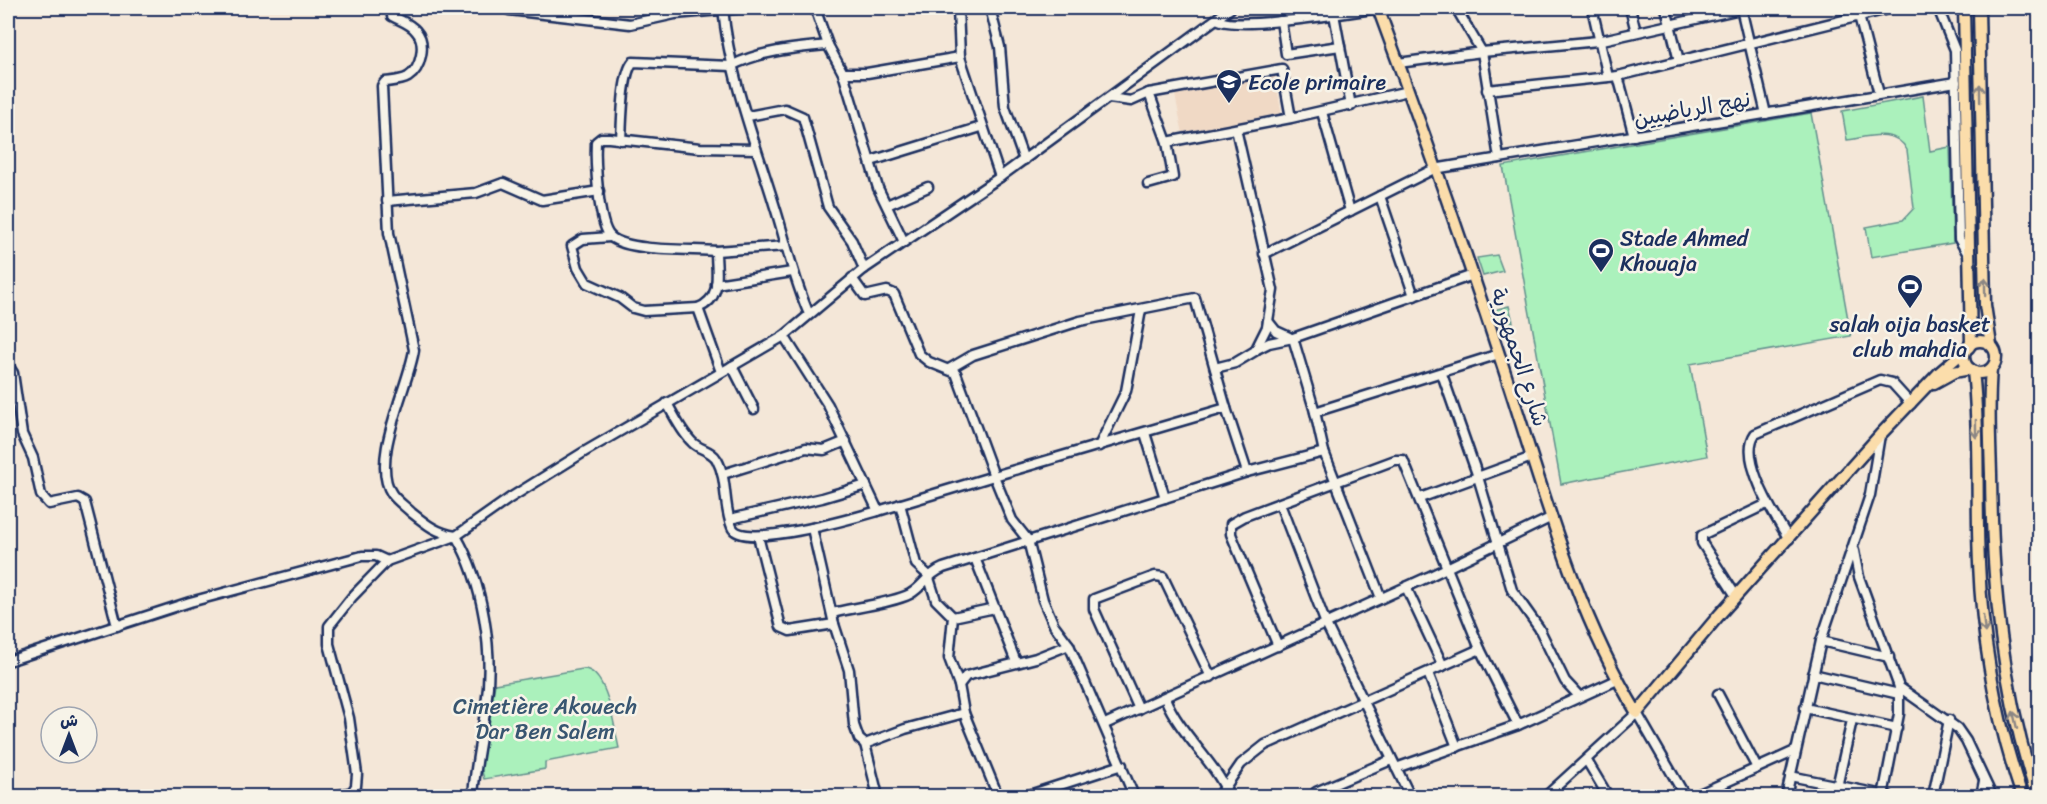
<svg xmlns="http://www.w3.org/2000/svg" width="2047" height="804" viewBox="0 0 2047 804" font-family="Sriracha,'Playpen Sans Arabic',sans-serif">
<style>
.built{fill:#f0d9c5}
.green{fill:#abf1bc;stroke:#63908d;stroke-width:1.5}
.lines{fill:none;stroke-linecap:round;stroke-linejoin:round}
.minor-casing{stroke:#1b2f5e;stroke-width:13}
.major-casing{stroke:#1b2f5e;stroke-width:15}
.minor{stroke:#f7f3e8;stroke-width:8}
.major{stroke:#fbddab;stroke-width:10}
.oneway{stroke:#8b8684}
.labels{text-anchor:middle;stroke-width:5;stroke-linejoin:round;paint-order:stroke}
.poi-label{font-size:22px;fill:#1b2f5e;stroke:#f7f3e8;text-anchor:start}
.street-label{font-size:22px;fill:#1b2f5e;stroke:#f7f3e8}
.park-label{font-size:22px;fill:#385671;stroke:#f7f3e8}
</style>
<rect width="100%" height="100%" fill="#f4e7d8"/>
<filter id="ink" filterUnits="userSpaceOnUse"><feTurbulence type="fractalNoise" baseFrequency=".0167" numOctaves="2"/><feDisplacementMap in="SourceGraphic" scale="12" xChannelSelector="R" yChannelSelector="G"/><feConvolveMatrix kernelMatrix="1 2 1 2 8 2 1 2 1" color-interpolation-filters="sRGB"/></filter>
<g filter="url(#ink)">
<polygon class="built" points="1275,76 1282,116 1183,134 1175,95"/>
<g class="green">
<path d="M1923 96 1930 151 1950 147 1953 243 1871 257 1866 227 1903 220 1914 208 1907 150C1895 127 1868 137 1847 140L1842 111Z"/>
<polygon points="1811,113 1851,336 1690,364 1707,456 1561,484 1503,166"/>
<polygon points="1497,255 1503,271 1483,276 1477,258"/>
<polygon points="1509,306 1513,322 1499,325 1494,310"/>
<path d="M583 669C608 669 614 728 619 748L545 762V769L484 779 481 768 495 684Z"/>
</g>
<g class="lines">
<defs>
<g id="minor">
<path d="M394 8 392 16C401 21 410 23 416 31 427 43 421 69 408 77 401 81 392 81 385 82L382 86 389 233 414 350C409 385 369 461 392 494 397 501 406 507 412 513 427 525 437 533 456 536 483 582 494 652 486 705 482 736 475 766 473 796"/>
<path d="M723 8C729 75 754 139 774 204 786 241 793 278 809 314"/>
<polyline points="815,8 828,45 843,73 878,188 904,242"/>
<polyline points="958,8 960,57 1000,177"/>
<polyline points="990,8 1000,47 1005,107 1024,160"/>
<polyline points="1456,8 1482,52 1499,158"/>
<polyline points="1592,8 1608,77"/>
<polyline points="1630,8 1636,32"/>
<polyline points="1666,8 1679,61"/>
<polyline points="1741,8 1766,114"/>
<polyline points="1857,8 1879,94"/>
<polyline points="1938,8 1955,50 1959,239 1969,256"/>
<polyline points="509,10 630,24 675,14 744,8"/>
<polyline points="1334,14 1351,106"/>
<path d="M1217 19C1230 32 1354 12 1379 8"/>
<polyline points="1281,21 1286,54 1340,46"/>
<polyline points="1398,63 1482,52 1598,41 1745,8"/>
<polyline points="843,73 867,73 960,57"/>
<polyline points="1618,76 1634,136"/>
<polyline points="1487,90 1618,76 1892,8"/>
<polyline points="1109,98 1131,101 1149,93"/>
<polyline points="1322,112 1350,211"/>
<polyline points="748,116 785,109 803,117 828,207 852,241 864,269"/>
<polyline points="1291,118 1282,69 1149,93 1167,142 1291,118 1408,91"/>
<path d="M621 140C622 122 622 74 633 62L731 66C760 51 795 48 828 45"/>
<polyline points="871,161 981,127"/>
<polyline points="1148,184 1173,177 1167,142"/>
<polyline points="1380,196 1414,296"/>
<polyline points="387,201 476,193 503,183 542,200 599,191"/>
<polyline points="887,205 928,187"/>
<polyline points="610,237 583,239 572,246 578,268 587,283 620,298 633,308 644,311 698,308"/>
<path d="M716 251C691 249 629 252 611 237 598 226 595 160 596 142L601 138H609L700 148 756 149"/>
<polyline points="1264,254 1434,169 1956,82"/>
<polyline points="716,284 792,272"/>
<polyline points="1268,321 1276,331 1289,337"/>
<polyline points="784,336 828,405 878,511 994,476 956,373 929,362 919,354 894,294 887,291 865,296 852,278"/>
<polyline points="1257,349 1269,343 1293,338"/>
<polyline points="8,365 13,373 22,434 33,458 41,495 49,504 78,498 85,502 117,626"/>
<polyline points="732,366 754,409"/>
<polyline points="1215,368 1235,363 1255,351 1267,327 1273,290 1236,129"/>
<polyline points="949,369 973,355 1080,321 1195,298 1226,408 1247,472"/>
<path d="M721 372 698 308C723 298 716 274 716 251L786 246"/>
<polyline points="1442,374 1478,477 1512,590 1539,628 1565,681 1579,696"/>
<path d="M667 403C674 416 681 431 692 442 699 450 712 450 717 460 728 480 723 506 732 527 741 551 857 517 878 511"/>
<polyline points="1315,412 1499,354"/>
<polyline points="1145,433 1165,498"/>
<polyline points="1099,446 1126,391 1141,310"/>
<polyline points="723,474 806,448 824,450 846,441"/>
<polyline points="1420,498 1532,457"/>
<polyline points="900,504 916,564 928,575 936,600 953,617 949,658 959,685"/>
<polyline points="1280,504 1326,624 1410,796"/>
<polyline points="730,519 822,498 866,485"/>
<polyline points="812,528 834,624 849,670 854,725 859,739 865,744 905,729 964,713"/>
<polyline points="758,536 781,627 790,631 834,624"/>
<path d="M1789 539C1775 517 1738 458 1755 434L1880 380 1892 383 1911 404"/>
<polyline points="1854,551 1859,577 1899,687 1899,714 1883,796"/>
<polyline points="975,558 1016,662"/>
<polyline points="1406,587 1443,666"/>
<polyline points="1736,596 1702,543 1702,535 1767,504"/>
<polyline points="1381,598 1324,452 1315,412 1293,338 1473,275"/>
<path d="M832 613C852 608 893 603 910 594 924 586 926 575 943 568L1247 472 1324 452"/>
<polyline points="953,617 995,608"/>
<polyline points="1821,641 1889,657"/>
<polyline points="1278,646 1231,534 1231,524 1245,516 1395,460 1403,460 1480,649 1518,725"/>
<polyline points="8,661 190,602 362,556 376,556 387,561 456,536 510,498 584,452 784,336 864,269 1000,177 1231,8"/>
<polyline points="1428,673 1457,747"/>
<polyline points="1813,674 1899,694"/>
<polyline points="1899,687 1957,728 1966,741 1992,796"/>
<polyline points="1718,694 1757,768"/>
<path d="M1165 698C1181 736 1214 760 1229 796"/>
<polyline points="1805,708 1897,728"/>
<polyline points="1139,709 1094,609 1094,599 1155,576 1163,577 1211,677"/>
<polyline points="1105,724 1428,577 1552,517"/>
<polyline points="865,744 878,796"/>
<polyline points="1587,761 1608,796"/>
<polyline points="1396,768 1518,725 1617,680"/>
<polyline points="1790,776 1889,796"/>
<polyline points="1316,792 1391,760"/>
<polyline points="335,796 352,792 356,786 357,774 349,718 329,644 329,626 352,597 387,561"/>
<polyline points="998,796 964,713 959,685 966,676 1036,658 1069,645"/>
<polyline points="1026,796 1122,765"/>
<polyline points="1134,796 1069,645 1054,625 1043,600 1028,540 1012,520 994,476 1226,408"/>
<polyline points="1219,796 1241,764 1265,745 1480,649"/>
<polyline points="1546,796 1637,713 1685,796"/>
<polyline points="1695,796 1795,751"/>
<polyline points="1786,796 1821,641 1870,495 1880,435"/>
<polyline points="1835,796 1852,720"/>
<polyline points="1933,796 1949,720"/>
<polyline points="1981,796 1984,781"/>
</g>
<g id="major">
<path d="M1378 8C1424 132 1468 258 1509 385 1545 496 1576 613 1637 713L1720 614 1880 435 1940 372 1969 347"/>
<polyline points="1964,8 1971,344"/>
<polyline points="1979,8 1985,305 1991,345"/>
<circle cx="1980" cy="357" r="16"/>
<path d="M1991 369C1988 403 1990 439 1991 474 1992 584 2002 691 2037 796"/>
<path d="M1973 371C1980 434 1976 499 1979 563 1982 642 1997 722 2022 796"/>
<polyline points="1934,383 1954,372 1970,369"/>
</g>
</defs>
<use href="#minor" class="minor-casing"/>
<use href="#major" class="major-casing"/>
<use href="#minor" class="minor"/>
<use href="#major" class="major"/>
</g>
<defs><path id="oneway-shaft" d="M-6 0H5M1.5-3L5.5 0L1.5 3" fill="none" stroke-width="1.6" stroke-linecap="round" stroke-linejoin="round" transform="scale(1.5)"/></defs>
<g class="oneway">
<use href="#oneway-shaft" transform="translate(1980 93) rotate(-91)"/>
<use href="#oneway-shaft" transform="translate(1985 287) rotate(-91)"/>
<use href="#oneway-shaft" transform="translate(1976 429) rotate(89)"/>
<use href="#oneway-shaft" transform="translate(1984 624) rotate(84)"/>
<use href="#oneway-shaft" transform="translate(2015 720) rotate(-103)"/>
</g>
</g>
<defs>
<symbol id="school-pin" viewBox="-11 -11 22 30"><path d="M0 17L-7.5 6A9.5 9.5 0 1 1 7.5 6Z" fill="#1b2f5e" stroke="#f7f3e8"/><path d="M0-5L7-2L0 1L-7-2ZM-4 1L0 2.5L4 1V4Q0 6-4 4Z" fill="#fff"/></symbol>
<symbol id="stadium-pin" viewBox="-11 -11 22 30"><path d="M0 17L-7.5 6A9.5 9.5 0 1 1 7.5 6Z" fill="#1b2f5e" stroke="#f7f3e8"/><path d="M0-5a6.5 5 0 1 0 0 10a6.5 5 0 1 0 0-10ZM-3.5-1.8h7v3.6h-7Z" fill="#fff"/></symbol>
</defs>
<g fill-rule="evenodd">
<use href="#school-pin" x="1214" y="67" width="30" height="40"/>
<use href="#stadium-pin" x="1586" y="236" width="30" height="40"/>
<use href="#stadium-pin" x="1895" y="272" width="30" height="40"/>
</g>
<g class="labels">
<g class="poi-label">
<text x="1248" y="90">Ecole primaire</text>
<text x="1620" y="246">Stade Ahmed<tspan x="1620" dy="25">Khouaja</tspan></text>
<text x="1910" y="332" text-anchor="middle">salah oija basket<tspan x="1910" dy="25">club mahdia</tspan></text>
</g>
<g class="street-label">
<text transform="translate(1692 108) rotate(-10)" y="8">نهج الرياضيين</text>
<text transform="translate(1520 357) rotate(72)" y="8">شارع الجمهورية</text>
</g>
<g class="park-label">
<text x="545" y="714">Cimetière Akouech<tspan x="545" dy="25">Dar Ben Salem</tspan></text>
</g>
</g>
<rect width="2047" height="804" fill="none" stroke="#f7f3e8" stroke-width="30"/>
<rect x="15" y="15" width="2017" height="774" fill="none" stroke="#1b2f5e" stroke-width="2" filter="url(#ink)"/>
<g transform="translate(69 735)"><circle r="28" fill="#f7f3e8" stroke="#9fa5b1" stroke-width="1.5"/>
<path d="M0-4.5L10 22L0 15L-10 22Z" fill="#1b2f5e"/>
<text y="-9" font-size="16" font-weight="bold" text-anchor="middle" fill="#1b2f5e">ش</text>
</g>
</svg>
